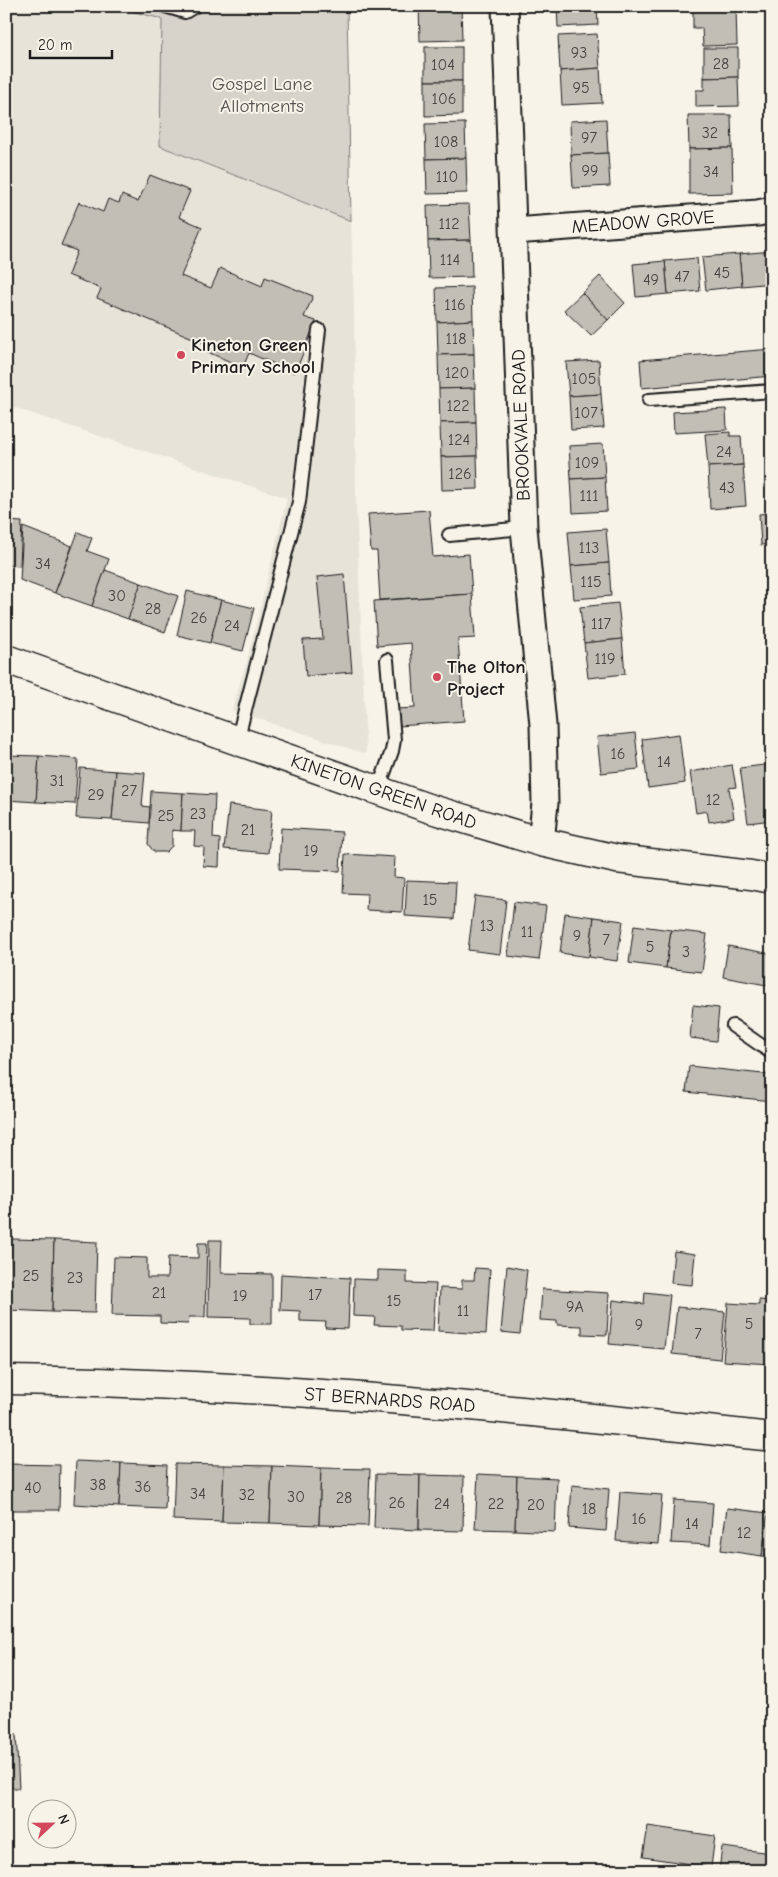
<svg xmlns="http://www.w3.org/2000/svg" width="778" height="1877" viewBox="0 0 778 1877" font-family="'Comic Neue',sans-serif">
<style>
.built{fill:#e6e3d9}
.green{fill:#d7d3cb;stroke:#7a7874}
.building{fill:#c0beb5;stroke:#1c1c1c}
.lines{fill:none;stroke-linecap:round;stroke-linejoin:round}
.service-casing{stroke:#1c1c1c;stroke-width:16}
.minor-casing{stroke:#1c1c1c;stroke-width:29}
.tertiary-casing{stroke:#1c1c1c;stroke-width:31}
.service{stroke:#f7f3e8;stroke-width:12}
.minor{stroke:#f7f3e8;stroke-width:25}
.tertiary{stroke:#f7f3e8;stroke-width:28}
.poi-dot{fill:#d1495b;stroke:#f7f3e8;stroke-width:2}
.labels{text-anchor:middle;stroke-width:4;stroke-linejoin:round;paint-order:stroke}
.number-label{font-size:16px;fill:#454442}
.park-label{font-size:19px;fill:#545351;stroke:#f7f3e8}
.street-label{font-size:19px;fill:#1c1c1c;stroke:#f7f3e8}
.poi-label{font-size:19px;font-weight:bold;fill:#1c1c1c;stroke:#f7f3e8;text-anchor:start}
</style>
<rect width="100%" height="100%" fill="#f7f3e8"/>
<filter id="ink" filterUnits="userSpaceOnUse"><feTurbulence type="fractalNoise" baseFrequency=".02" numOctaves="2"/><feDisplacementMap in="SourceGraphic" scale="10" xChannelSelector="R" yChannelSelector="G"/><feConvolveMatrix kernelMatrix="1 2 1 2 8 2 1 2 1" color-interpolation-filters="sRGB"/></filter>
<g filter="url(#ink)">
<polygon class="built" points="6,6 111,6 162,18 160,147 351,221 354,305 356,501 366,754 232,710 247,661 287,498 6,405"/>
<polygon class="green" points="111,6 347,6 351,221 160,146 162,19"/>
<g class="building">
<polygon points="419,6 461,6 462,40 420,41"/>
<polygon points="557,6 597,6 598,25 558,27"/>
<polygon points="736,8 737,45 703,46 702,28 693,28 693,10"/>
<polygon points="597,34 600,68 560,71 558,36"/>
<rect x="425" y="47" width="37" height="34"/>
<polygon points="704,48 738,48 738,77 704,78"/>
<polygon points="600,68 602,103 562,105 560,71"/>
<polygon points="738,77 739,106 696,107 696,90 704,90 704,78"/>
<polygon points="425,81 462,81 462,115 425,116"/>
<polygon points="688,115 731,115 732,148 689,149"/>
<polygon points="606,119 608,153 571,155 570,121"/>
<polygon points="465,123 466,158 426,159 425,124"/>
<polygon points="732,148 733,193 689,194 689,149"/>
<polygon points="608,153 610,186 573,188 571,155"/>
<polygon points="466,158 467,193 427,194 426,159"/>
<polygon points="150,175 190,191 179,217 202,227 181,276 211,288 220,268 262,286 265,277 313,296 304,317 316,321 295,373 249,353 243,367 205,351 207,344 97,298 101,289 68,275 77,251 61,245 79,202 103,212 108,199 119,203 122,195 138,202"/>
<polygon points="469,204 471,240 428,241 427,205"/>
<polygon points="471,240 472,277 429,278 428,241"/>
<polygon points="772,251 772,283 742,286 739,254"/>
<polygon points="739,254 742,286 706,290 702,257"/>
<polygon points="697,258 700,291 668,294 665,261"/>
<polygon points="665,261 668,294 636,297 633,264"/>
<polygon points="600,276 625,303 608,320 582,293"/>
<polygon points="472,287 473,320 437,322 436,288"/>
<polygon points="582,293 608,320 591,336 564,310"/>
<polygon points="473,320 474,354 438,355 437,322"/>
<polygon points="772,349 772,376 642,388 640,360"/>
<polygon points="474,354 475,388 439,389 438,355"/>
<polygon points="599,360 601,394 569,396 566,362"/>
<polygon points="475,388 476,422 440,423 439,389"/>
<polygon points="601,394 604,428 571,430 569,396"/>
<polygon points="726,409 727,430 674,433 673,412"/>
<polygon points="476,422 477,456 441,457 440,423"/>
<polygon points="730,432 730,436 741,436 743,465 708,467 705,434"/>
<polygon points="603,444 605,477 571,479 569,446"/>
<polygon points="477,456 478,489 442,490 441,457"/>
<polygon points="743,465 746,506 710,509 708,467"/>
<polygon points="605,477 607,511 573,513 571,479"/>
<polygon points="429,510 433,557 469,554 472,594 380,600 377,551 371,551 368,514"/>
<polygon points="772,513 772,544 761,545 759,514"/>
<polygon points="8,521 22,522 20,566 6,565 6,529 8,530"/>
<polygon points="23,527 72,546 55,593 20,580"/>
<polygon points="606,529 609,563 571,566 568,532"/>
<polygon points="78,532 92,538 87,551 109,559 92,606 55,593"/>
<polygon points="609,563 611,596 574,599 571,566"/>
<polygon points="105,570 141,583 128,619 92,606"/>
<polygon points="344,574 352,672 306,676 303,640 323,639 317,577"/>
<polygon points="141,583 178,596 165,632 128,619"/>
<polygon points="187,591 221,600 210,643 177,635"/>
<polygon points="472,594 475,638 458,639 464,721 399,726 397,709 415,708 411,643 377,646 374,601"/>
<polygon points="221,600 254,608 243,651 210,643"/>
<polygon points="618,603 622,639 584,643 580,607"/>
<polygon points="622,639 625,674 588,678 584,643"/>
<polygon points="635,733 639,769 601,773 597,737"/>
<polygon points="679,734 685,783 648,788 642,739"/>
<polygon points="6,755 39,756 36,802 6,800"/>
<polygon points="39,756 78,759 75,804 36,802"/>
<polygon points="772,764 772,820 748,823 740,768"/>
<polygon points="732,765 736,787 729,788 734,818 709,822 707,811 696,813 690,772"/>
<polygon points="80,768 116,771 112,820 76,818"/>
<polygon points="116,771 145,773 142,806 150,807 149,823 112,820"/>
<polygon points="151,791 183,793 181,831 172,830 172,846 166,852 154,852 148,844"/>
<polygon points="183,793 215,795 213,838 220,839 219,867 203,866 204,847 194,846 195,831 181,831"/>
<polygon points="229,805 272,810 268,853 224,849"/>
<polygon points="281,828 342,832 340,871 279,869"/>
<polygon points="345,854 395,857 394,877 404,878 402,912 366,910 367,894 343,893"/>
<polygon points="407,880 456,882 454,919 405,916"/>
<polygon points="475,896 506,900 500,954 468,950"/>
<polygon points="514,902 546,906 539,960 508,956"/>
<polygon points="565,913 594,917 589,957 560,953"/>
<polygon points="594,917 623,921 617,961 589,957"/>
<polygon points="634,925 671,930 666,968 629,963"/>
<polygon points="671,930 707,934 702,972 666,968"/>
<polygon points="728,946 772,954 772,986 723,977"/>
<polygon points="6,985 10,1036 6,1036"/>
<polygon points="693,1005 719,1008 716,1041 690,1038"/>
<rect x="6" y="1043" width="2" height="54"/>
<polygon points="689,1066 772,1075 772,1101 686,1092"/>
<polygon points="6,1238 11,1239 8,1310 6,1310"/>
<polygon points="11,1239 54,1240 52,1312 8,1310"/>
<polygon points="54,1240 97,1242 95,1313 52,1312"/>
<polygon points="209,1240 222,1240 221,1273 272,1274 272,1324 250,1324 250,1318 208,1317"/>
<polygon points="198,1243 207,1243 205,1317 189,1317 188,1324 160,1323 160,1316 112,1315 114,1257 147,1258 147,1278 167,1278 168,1257 198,1258"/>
<polygon points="674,1251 695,1254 692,1285 671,1283"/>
<polygon points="507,1266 527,1270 520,1334 501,1332"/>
<polygon points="475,1268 490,1269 486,1334 438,1331 440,1288 462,1289 462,1280 474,1280"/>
<polygon points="768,1268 772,1268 772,1295 766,1295"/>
<polygon points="378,1270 407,1271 407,1283 436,1284 433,1331 401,1330 401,1326 374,1325 375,1317 353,1316 354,1279 378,1280"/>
<polygon points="281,1274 350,1278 348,1329 325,1328 326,1322 300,1321 300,1311 280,1310"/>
<polygon points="542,1289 609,1293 607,1335 582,1334 582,1326 557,1325 557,1321 540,1320"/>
<polygon points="645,1292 670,1295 664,1349 609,1344 613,1300 644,1304"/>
<polygon points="759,1300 772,1301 770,1364 723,1361 728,1303 759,1305"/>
<polygon points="677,1307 725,1312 720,1359 672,1354"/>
<polygon points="76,1461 121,1463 119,1507 74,1504"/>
<polygon points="121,1463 167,1465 165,1509 119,1507"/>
<polygon points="6,1464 60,1465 59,1510 6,1510"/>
<polygon points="175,1464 224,1465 222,1522 173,1520"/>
<polygon points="224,1465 272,1466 270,1523 222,1522"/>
<polygon points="272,1466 321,1468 319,1525 270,1523"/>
<polygon points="321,1468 370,1469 368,1526 319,1525"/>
<polygon points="376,1474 420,1475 419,1530 374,1528"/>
<polygon points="478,1474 517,1476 515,1530 475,1529"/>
<polygon points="420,1475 464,1476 463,1531 419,1530"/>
<polygon points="517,1476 557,1478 555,1532 515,1530"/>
<polygon points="572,1485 609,1489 606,1531 569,1528"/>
<polygon points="620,1492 662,1495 658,1544 616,1541"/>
<polygon points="674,1500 713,1503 710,1545 671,1543"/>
<polygon points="727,1508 768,1513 762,1556 721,1550"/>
<polygon points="768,1513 772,1514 772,1557 762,1556"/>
<polygon points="16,1734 19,1788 6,1788 6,1735"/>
<polygon points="648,1826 715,1836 711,1867 643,1857"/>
<polygon points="722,1847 772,1853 772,1871 719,1871"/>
</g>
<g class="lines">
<defs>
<g id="service">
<polyline points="165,6 185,12 195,6"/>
<polyline points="649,400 772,391"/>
<polyline points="449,535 524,528"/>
<polyline points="237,741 299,502 319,330"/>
<polyline points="378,790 392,751 394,740 387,660"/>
<polyline points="733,1026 772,1053"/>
</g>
<g id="minor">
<polyline points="505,6 524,528 543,725 545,803 541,842"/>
<polyline points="514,231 758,213 772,210"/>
</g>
<g id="tertiary">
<polyline points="6,659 428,808 541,842 617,859 751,875 772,879"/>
<path d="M6 1380C263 1383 517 1409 772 1437"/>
</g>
</defs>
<use href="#service" class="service-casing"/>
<use href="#minor" class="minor-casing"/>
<use href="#tertiary" class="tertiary-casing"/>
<use href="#service" class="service"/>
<use href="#minor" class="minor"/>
<use href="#tertiary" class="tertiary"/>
</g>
</g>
<g class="poi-dot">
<circle cx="181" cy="355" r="5"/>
<circle cx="437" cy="677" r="5"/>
</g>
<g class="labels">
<g class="number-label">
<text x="579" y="58">93</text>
<text x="721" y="69">28</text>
<text x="443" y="70">104</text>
<text x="581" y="93">95</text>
<text x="444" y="104">106</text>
<text x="710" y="138">32</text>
<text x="589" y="143">97</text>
<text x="446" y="147">108</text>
<text x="590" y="176">99</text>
<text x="711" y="177">34</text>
<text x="447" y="182">110</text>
<text x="449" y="229">112</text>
<text x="450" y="265">114</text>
<text x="722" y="278">45</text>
<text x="682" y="282">47</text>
<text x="651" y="285">49</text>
<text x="455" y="310">116</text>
<text x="456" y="344">118</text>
<text x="457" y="378">120</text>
<text x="584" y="384">105</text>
<text x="458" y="411">122</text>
<text x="586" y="418">107</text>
<text x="459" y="445">124</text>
<text x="724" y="457">24</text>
<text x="587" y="468">109</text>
<text x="460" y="479">126</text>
<text x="727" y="493">43</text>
<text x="589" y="501">111</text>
<text x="589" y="553">113</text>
<text x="43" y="569">34</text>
<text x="591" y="587">115</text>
<text x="117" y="601">30</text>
<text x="153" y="614">28</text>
<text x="199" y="623">26</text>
<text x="601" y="629">117</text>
<text x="232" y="631">24</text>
<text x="605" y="664">119</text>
<text x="618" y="759">16</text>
<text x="664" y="767">14</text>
<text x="57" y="786">31</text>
<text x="129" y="796">27</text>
<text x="96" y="800">29</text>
<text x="713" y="805">12</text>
<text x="198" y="819">23</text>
<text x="166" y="821">25</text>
<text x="248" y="835">21</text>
<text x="311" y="856">19</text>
<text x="430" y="905">15</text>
<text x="487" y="931">13</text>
<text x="527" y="937">11</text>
<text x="577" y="941">9</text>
<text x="606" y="945">7</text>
<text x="650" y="952">5</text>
<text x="686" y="957">3</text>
<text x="31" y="1281">25</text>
<text x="75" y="1283">23</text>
<text x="159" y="1298">21</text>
<text x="315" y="1300">17</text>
<text x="240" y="1301">19</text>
<text x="394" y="1306">15</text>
<text x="575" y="1312">9A</text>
<text x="463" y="1316">11</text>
<text x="749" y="1329">5</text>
<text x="639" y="1330">9</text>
<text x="698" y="1339">7</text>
<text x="98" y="1490">38</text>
<text x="143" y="1492">36</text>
<text x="33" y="1493">40</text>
<text x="198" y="1499">34</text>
<text x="247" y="1500">32</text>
<text x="296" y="1502">30</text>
<text x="344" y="1503">28</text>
<text x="397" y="1508">26</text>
<text x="442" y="1509">24</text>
<text x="496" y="1509">22</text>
<text x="536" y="1510">20</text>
<text x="589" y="1514">18</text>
<text x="639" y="1524">16</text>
<text x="692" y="1529">14</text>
<text x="744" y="1538">12</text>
</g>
<g class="park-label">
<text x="262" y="90">Gospel Lane<tspan x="262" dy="22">Allotments</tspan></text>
</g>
<g class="street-label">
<text transform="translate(643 221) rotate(-4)" y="7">MEADOW GROVE</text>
<text transform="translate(520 425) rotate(-92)" y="7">BROOKVALE ROAD</text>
<text transform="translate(384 791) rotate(19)" y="7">KINETON GREEN ROAD</text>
<text transform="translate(390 1399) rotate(4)" y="7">ST BERNARDS ROAD</text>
</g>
<g class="poi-label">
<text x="191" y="351">Kineton Green<tspan x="191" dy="22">Primary School</tspan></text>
<text x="447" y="673">The Olton<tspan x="447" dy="22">Project</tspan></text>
</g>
</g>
<rect width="778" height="1877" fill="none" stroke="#f7f3e8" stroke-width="25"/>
<rect x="12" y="12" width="753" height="1852" fill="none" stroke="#1c1c1c" stroke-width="2" filter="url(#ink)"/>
<g transform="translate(52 1824) rotate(68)"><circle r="24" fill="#f7f3e8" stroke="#9f9d96"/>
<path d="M0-4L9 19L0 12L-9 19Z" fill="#d1495b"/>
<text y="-8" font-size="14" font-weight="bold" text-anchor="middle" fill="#1c1c1c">N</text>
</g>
<path d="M30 50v8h82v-8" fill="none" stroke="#1c1c1c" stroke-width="2.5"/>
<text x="38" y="50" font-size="15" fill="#1c1c1c" stroke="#f7f3e8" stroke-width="4" paint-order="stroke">20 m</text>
</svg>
